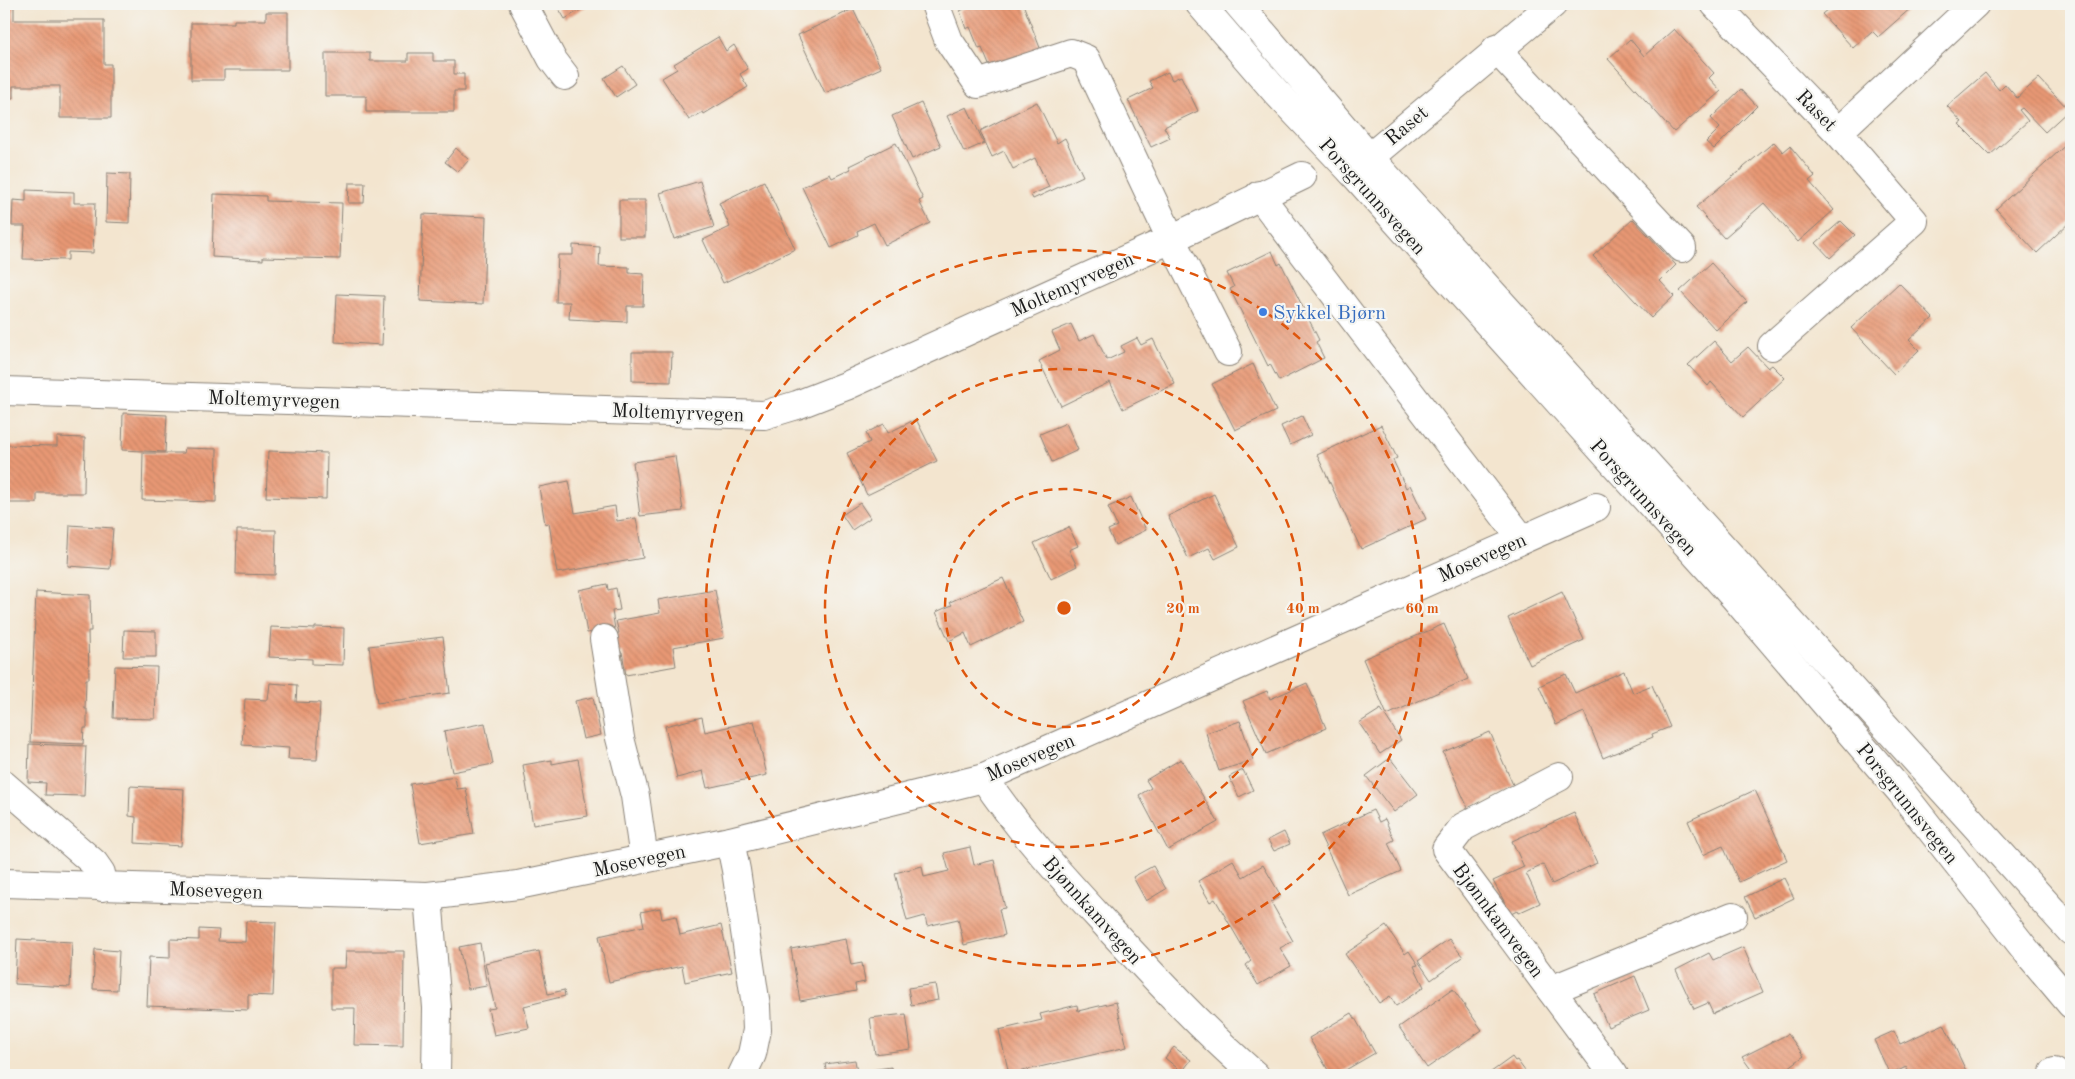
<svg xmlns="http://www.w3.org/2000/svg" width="2075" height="1079" viewBox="0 0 2075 1079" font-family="'Old Standard TT',serif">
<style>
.building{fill:url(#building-back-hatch)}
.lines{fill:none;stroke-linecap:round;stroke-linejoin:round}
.minor-casing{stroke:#888076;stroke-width:30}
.highway-casing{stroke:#888076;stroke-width:30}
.minor{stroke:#fff;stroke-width:28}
.highway{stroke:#fff;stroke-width:28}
.ring{fill:none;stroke:#de560d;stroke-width:2.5;stroke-dasharray:9 6}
.shop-dot{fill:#3f7fe0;stroke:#f6f6f2;stroke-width:2}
.labels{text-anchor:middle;stroke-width:4.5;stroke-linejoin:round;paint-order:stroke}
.street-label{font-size:20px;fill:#1c1c1c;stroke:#f6f6f2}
.shop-label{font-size:20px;fill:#366cbe;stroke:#f6f6f2;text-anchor:start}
.centre{fill:#de560d;stroke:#f6f6f2;stroke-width:2.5}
.ring-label{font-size:15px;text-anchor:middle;font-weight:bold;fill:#de560d;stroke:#f6f6f2;stroke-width:4.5;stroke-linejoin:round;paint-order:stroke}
</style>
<defs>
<pattern id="building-back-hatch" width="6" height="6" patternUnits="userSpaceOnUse" patternTransform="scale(1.25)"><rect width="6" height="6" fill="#e89874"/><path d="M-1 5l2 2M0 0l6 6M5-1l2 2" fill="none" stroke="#c68264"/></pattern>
</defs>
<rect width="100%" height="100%" fill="#f6f6f2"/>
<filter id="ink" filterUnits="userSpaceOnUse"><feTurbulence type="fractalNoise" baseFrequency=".02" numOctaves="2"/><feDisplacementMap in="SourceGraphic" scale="10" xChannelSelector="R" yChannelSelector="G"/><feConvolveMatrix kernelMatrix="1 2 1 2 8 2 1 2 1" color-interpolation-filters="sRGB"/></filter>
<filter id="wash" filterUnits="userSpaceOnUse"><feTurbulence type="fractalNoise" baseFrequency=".0096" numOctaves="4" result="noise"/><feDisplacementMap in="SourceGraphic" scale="20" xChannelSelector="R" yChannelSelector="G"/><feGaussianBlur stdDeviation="1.12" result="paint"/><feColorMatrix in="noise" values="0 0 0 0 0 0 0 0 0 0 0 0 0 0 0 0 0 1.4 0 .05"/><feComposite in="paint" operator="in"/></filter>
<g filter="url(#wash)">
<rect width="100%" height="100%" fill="#f3e5cf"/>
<g id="blocks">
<g class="building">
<polygon points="556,4 590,4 565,19"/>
<polygon points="962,4 1023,4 1042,53 992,72 982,48 979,49 970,27 966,29 960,11 964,9"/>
<polygon points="1834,4 1909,4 1912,7 1878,37 1872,31 1853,48 1822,14"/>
<polygon points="4,5 14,5 14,20 104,20 104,64 111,64 111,118 60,118 60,86 13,86 13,98 4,98"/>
<polygon points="853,9 881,68 825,93 798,35"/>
<polygon points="266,12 288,12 288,70 224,70 224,80 191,80 191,23 234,23 234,20 266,20"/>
<polygon points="1674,29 1714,73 1709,78 1721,91 1674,132 1608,59 1630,39 1644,56"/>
<polygon points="718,37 726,51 734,45 748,69 740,74 748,87 704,114 703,112 689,120 662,78 677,69 674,64"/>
<polygon points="325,53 370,53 370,61 408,61 408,53 433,53 433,61 454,61 454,74 464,74 464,91 454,91 454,112 366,112 366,96 325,96"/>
<polygon points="623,66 635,84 616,97 604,78"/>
<polygon points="1168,72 1172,80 1181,76 1198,111 1164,127 1170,138 1151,147 1128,100 1153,88 1149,81"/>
<polygon points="1985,73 1999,90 2005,84 2017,98 2039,78 2069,110 2045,132 2022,108 2019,110 2028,121 1990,155 1959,124 1962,122 1947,106"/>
<polygon points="1741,89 1757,106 1714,149 1706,142 1720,128 1711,118"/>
<polygon points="1037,102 1057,143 1065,138 1083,176 1033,199 1031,195 1049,187 1035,158 1013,169 1004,151 992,157 980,131"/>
<polygon points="921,103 941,146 912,159 892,116"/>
<polygon points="967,107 984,143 964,152 947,116"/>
<polygon points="2071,140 2071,221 2037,253 1996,209"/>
<polygon points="1774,142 1783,152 1790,146 1815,176 1809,181 1834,210 1798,242 1764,203 1724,238 1696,207"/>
<polygon points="896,143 923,199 919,201 930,223 885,245 874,223 857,231 858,235 831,248 802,187 830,174 832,178 851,169 849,166"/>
<polygon points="456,148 469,160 458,172 445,162"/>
<polygon points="107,173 130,174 129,223 106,222"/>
<polygon points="700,181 714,227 674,239 660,193"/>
<polygon points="764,181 795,249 723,283 703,240 730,227 719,203"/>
<polygon points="349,183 365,183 364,203 348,203"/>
<polygon points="26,190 74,192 74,203 95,203 93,253 68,252 68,260 23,259 25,226 12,226 13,200 26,201"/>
<polygon points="214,194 266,196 266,201 342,203 340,259 263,257 263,260 212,257"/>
<rect x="619" y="200" width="26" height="37"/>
<polygon points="423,214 486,217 483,304 420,301"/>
<polygon points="1633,219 1676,265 1660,281 1674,296 1651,318 1593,256"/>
<polygon points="1841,221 1855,235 1830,258 1816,243"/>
<polygon points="573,245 600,247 599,266 629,267 629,273 644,274 643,306 627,306 627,322 569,319 570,302 556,302 558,255 573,255"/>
<polygon points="1272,251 1278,265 1281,263 1319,340 1316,342 1324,358 1279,381 1270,364 1268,366 1230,289 1234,287 1227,273"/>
<polygon points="1711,263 1747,302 1716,330 1680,291"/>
<polygon points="1899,283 1933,318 1909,340 1919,350 1894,374 1851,328"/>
<polygon points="337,294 384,296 382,345 335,342"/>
<polygon points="1071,324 1079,341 1094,334 1107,360 1124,352 1121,346 1137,338 1141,345 1153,339 1175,384 1123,409 1110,382 1061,406 1039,361 1060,350 1052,332"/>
<polygon points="1714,341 1732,361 1748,347 1768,368 1772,365 1785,378 1743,417 1711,382 1708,386 1688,365"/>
<polygon points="632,352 672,352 671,382 632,381"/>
<polygon points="1253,364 1276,411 1235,430 1212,384"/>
<polygon points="123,413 167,415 165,452 122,450"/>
<polygon points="1302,416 1311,435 1290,445 1281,426"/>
<polygon points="916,419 937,461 867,495 847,453 870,442 866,433 884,424 888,433"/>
<polygon points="1066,423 1078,450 1052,462 1040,434"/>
<polygon points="1381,425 1397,458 1393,460 1406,488 1410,485 1426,519 1361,549 1317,455"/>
<polygon points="57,437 85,438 84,493 37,493 37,503 5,503 4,445 57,446"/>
<polygon points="185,448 217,449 216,502 142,500 143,453 184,453"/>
<polygon points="268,451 327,453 326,499 266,497"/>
<polygon points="675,456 683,511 640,516 633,462"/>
<polygon points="569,481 575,513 615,506 617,521 636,518 643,558 557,573 549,523 545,524 539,487"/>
<polygon points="1214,494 1239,547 1215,559 1209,548 1188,558 1168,516"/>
<polygon points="1131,497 1146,530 1115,545 1108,530 1117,526 1108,507"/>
<polygon points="860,503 870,518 852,530 842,515"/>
<polygon points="70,525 113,528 110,569 68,566"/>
<polygon points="1069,527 1078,546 1069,550 1077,566 1051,579 1034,543"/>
<polygon points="237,530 276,530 275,575 236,574"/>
<polygon points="1003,578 1023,622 971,647 965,633 949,641 936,612 952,605 950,602"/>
<polygon points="607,584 608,590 616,588 620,610 612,611 615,629 587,633 579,590"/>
<polygon points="715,590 724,638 673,647 676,666 626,675 622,652 612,654 609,635 619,633 616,621 660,613 658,600"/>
<polygon points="36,592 90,595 91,631 88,631 89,679 86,679 85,709 87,709 87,728 84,728 83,744 30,742"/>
<polygon points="1562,592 1584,640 1530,665 1508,618"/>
<polygon points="1444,624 1468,679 1387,715 1363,659"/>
<polygon points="271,627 315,629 315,627 344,628 343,665 312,664 312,659 269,657"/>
<polygon points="124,630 156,631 156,657 123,657"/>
<polygon points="443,637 450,693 377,703 369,646"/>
<polygon points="115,666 157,667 155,719 113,718"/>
<polygon points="1624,671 1633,693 1652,685 1670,727 1652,734 1653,737 1603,758 1584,712 1556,725 1539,686 1566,674 1575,693"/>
<polygon points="270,683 297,685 296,702 320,703 317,760 288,759 289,748 242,745 245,699 268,700"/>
<polygon points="1307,683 1326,728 1266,754 1243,701 1267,691 1270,699"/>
<polygon points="593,697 601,735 583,739 575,701"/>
<polygon points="1381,709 1401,740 1380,754 1359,723"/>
<polygon points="702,717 705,732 754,721 767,775 707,788 703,771 677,778 665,726"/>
<polygon points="1240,721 1253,760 1219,771 1206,733"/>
<polygon points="485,723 493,764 452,772 444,731"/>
<polygon points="1490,732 1514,787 1468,808 1443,752"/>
<polygon points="29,744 86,746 84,796 45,795 46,783 28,782"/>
<polygon points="1390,758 1418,794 1394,812 1366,776"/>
<polygon points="578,759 588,816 533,825 523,765 552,760 552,764"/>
<polygon points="1181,759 1218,822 1168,850 1139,795 1151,788 1146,780"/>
<polygon points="1243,770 1253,790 1239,797 1229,777"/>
<polygon points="455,777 457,789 466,788 474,834 420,843 410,784"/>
<polygon points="130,786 184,789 181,846 135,843 136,817 129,816"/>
<polygon points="1755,790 1787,860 1739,882 1723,846 1703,855 1688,821"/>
<polygon points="1373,810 1379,822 1385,819 1394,840 1388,843 1401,871 1348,895 1320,835"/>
<polygon points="1574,813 1597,863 1552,884 1543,865 1526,873 1540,903 1518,913 1517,911 1511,914 1493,881 1524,867 1512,841"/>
<polygon points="1284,832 1290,844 1274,851 1268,840"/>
<polygon points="970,847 974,865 994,860 1005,908 999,909 1005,935 964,945 958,919 927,926 925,916 907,921 895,873 922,866 924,877 949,871 944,853"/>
<polygon points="1233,860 1243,877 1263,865 1281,896 1271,902 1293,941 1280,948 1291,966 1258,985 1246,965 1251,961 1215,899 1210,902 1198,881"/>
<polygon points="1153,866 1166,889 1146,901 1133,877"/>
<polygon points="1784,878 1794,898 1755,917 1745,897"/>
<polygon points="660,908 662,919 676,916 680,935 721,925 732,972 685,982 682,966 609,982 599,936 644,926 641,912"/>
<polygon points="246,921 276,922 273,996 248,995 248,1010 147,1006 149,957 170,958 170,939 199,940 199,929 219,930 218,941 245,942"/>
<polygon points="1386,926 1405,954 1409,951 1418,965 1414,966 1424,987 1396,1006 1390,996 1379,1003 1345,954"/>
<polygon points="17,939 72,942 70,987 15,984"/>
<polygon points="846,939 851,965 862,963 865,982 855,984 856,991 800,1001 791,949"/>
<polygon points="1449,939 1463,957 1431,980 1418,961"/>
<polygon points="480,943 487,986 468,989 459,947"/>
<polygon points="1743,947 1763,992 1713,1014 1708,1003 1694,1009 1676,970 1709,953 1713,960"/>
<polygon points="95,949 119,951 117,990 93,989"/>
<polygon points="346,951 404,951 403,1046 354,1045 355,1008 331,1008 331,968 345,968"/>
<polygon points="539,951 548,994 564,990 565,996 524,1006 529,1028 494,1035 488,1009 495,1008 485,963"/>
<polygon points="1635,976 1649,1010 1608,1027 1594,994"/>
<polygon points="935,984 938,1000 911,1005 908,988"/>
<polygon points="1453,989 1482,1030 1427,1068 1399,1027"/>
<polygon points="1116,1002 1127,1047 1009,1074 999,1030 1042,1020 1040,1014 1077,1005 1078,1011"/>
<polygon points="1352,1013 1375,1053 1337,1075 1331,1075 1309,1038"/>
<polygon points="906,1014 911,1049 875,1054 870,1018"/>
<polygon points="1944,1024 1968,1075 1910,1075 1906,1067 1890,1075 1874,1040 1894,1031 1900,1044"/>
<polygon points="1788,1034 1804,1056 1784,1071 1788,1075 1764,1075 1761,1070 1755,1075 1742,1057"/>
<polygon points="1174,1047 1191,1060 1182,1072 1165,1058"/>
<polygon points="1512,1057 1515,1061 1517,1060 1528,1075 1487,1075"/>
<polygon points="855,1060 857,1072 891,1067 892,1075 827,1075 825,1064"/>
<polygon points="4,1061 8,1062 8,1075 4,1075"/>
</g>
</g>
</g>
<g filter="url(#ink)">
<use href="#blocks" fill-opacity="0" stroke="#888076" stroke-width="1"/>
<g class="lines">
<defs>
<g id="minor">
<polyline points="523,4 552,59 565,76"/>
<polyline points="935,4 949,41 978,84 1071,53 1086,59 1171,239 1228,352"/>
<polyline points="1715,4 1838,132 1914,221 1772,346"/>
<polyline points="1496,49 1682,248"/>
<polyline points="1838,132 1975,4"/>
<polyline points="1352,172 1553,4"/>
<polyline points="1259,195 1522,539"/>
<polyline points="4,391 764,415 797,405 846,386 1171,239 1302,176"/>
<polyline points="604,639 620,738 635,796 644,859"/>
<polyline points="1559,777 1463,827 1446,849 1614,1075"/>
<path d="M984 778C1020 832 1064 879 1108 927 1155 978 1203 1030 1255 1075"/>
<polyline points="4,785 94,863 101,873 102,887"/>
<polyline points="730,841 736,870 756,1006 757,1030 752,1054 742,1075"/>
<polyline points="4,883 428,896 518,885 730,841 984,778 1596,507"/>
<polyline points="428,896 437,1008 436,1075"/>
<polyline points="1551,990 1733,916"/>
<polyline points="2054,1072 2058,1075"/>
</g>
<g id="highway">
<polyline points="1200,4 1276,92 1352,172 1734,597 1902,793 2028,953 2071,1004"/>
<polyline points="1238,4 1368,156 2071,931"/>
</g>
</defs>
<use href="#minor" class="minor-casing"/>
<use href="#highway" class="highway-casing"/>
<use href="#minor" class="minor"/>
<use href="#highway" class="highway"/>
</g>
</g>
<g class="ring">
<circle cx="1064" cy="608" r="119"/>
<circle cx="1064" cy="608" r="239"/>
<circle cx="1064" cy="608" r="358"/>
</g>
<circle class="shop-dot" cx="1263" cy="312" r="5"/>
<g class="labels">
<g class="street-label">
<text transform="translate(1817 110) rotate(46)" y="7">Raset</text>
<text transform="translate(1406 125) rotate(-40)" y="7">Raset</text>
<text transform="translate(1373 196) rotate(48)" y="7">Porsgrunnsvegen</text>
<text transform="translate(1072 284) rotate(-24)" y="7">Moltemyrvegen</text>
<text transform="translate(274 399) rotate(2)" y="7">Moltemyrvegen</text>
<text transform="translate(678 412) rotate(2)" y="7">Moltemyrvegen</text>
<text transform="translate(1644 497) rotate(48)" y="7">Porsgrunnsvegen</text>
<text transform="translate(1482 557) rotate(-24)" y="7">Mosevegen</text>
<text transform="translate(1030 757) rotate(-23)" y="7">Mosevegen</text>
<text transform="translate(1908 803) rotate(51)" y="7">Porsgrunnsvegen</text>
<text transform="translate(639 860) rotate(-12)" y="7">Mosevegen</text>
<text transform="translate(216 890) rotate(2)" y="7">Mosevegen</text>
<text transform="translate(1093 910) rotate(48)" y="7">Bjønnkamvegen</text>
<text transform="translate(1499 920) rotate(53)" y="7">Bjønnkamvegen</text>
</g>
<g class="shop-label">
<text x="1273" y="319">Sykkel Bjørn</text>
</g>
</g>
<circle cx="1064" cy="608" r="8" class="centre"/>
<g class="ring-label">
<text x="1183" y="613">20 m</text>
<text x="1303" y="613">40 m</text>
<text x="1422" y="613">60 m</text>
</g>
<rect width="2075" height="1079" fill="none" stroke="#f6f6f2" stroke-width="20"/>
</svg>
